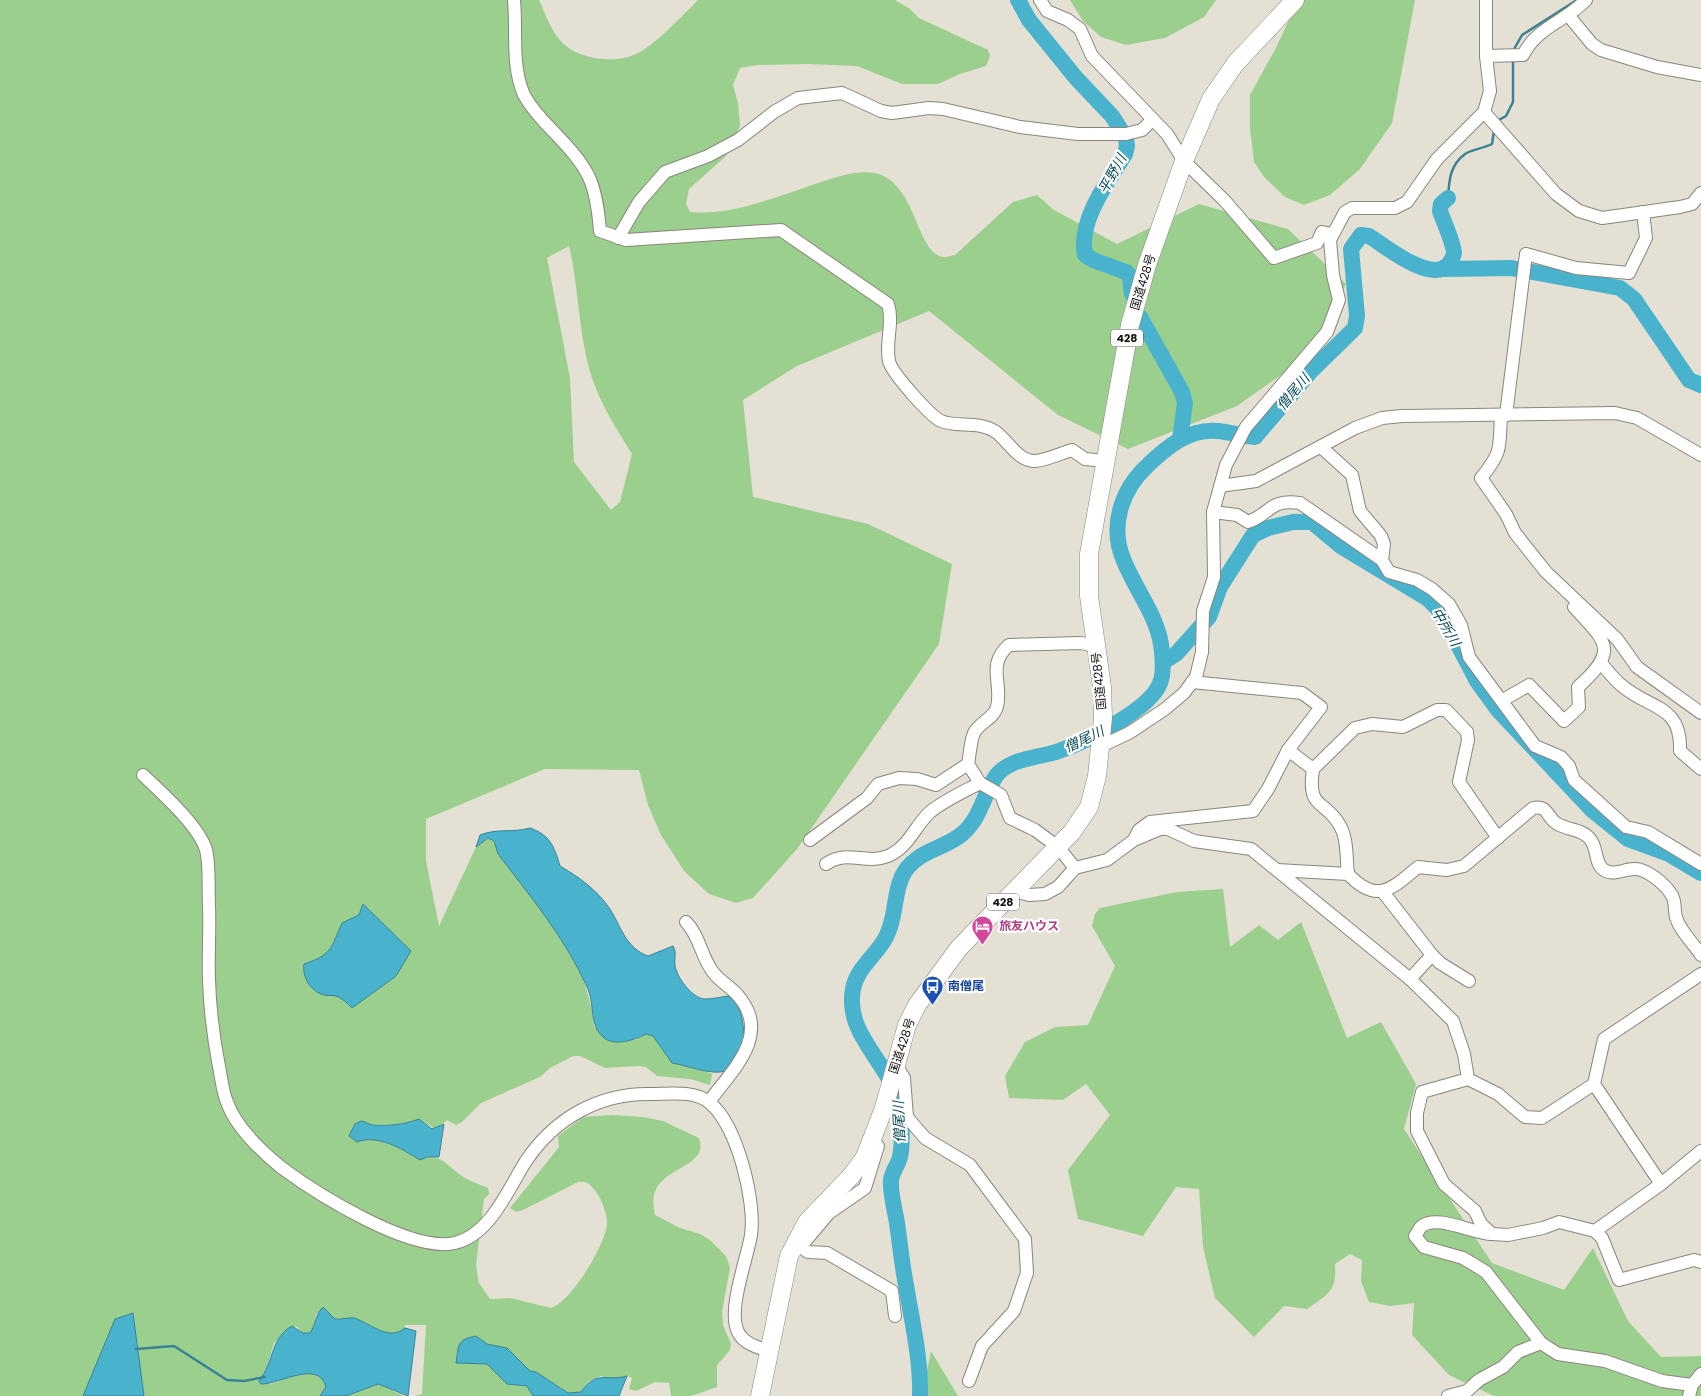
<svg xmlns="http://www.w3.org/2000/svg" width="1701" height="1396" viewBox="0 0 1701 1396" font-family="Poppins,'Noto Sans JP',sans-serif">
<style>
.green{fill:#9bcf8e;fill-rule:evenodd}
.water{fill:#49b3ce;stroke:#398395}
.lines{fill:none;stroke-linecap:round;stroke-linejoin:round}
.stream{stroke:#398395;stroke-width:2.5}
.river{stroke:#49b3ce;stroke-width:16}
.minor-casing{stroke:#8a857b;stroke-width:14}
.highway-casing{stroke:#8a857b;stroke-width:19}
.minor{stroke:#fff;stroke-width:12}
.highway{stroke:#fff;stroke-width:18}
.labels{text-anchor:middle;stroke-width:4.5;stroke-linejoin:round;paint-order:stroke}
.shield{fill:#fff;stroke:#5b5a58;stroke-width:1}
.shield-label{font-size:11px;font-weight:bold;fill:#151310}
.street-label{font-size:12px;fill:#151310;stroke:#fff}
.hotel-label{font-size:12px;font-weight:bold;fill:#b23c85;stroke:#fff;text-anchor:start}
.transit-label{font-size:12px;font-weight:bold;fill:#164399;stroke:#fff;text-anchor:start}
.water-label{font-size:14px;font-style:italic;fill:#0a4a59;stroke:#fff}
</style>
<rect width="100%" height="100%" fill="#e5e0d4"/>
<g class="green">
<path d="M0 0H539C546 15 552 35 566 46 583 60 618 64 638 53 655 45 684 14 698 0H895L910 9 919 18 988 50 990 56 986 66 960 74 938 84H902L857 66 808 64 758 65 740 68 733 85 738 103 740 126 726 156 689 189 686 204 690 212C731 216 776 197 815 184 833 178 856 170 875 173 917 182 916 255 944 257 947 258 952 255 955 255L1013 202 1037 195 1054 210 1117 244 1199 204 1288 229 1346 284 1312 353 1237 406 1128 449 1058 415 929 311 797 366 743 400 753 497 868 524 952 564 939 644 797 849 753 898 736 903 709 894 684 871 661 835 648 805 639 770 545 769 426 819V861L439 926 476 847 488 838 494 841 498 854C537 905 589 959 594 1026L635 1040 646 1034 653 1036 672 1063 693 1066 712 1074 710 1085 690 1079 657 1076 646 1067 639 1066 605 1068 580 1056H573L550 1068 540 1077 481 1103 462 1122 456 1125 447 1120 435 1129 419 1119C401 1126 388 1124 369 1125L364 1121 357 1142C378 1134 402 1149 420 1160 439 1151 447 1166 462 1176 469 1181 479 1184 488 1188L489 1194 484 1199 476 1265 479 1283 490 1299 510 1298 551 1308C571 1302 608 1242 607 1221 606 1208 597 1187 585 1182H578L523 1210 516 1212 510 1208 559 1147 558 1136 583 1117 611 1115 643 1117 663 1121 699 1138C711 1174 642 1163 655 1215L680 1228 700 1234 711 1241 726 1256 730 1268 722 1312 723 1325 731 1344 730 1350 717 1365V1387L691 1396H671L669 1383 655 1382 636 1391 629 1389 632 1378 627 1376 613 1380 601 1376 589 1381 581 1392 569 1393 536 1372 530 1371 507 1348 487 1344 476 1336 487 1364 507 1384 527 1386 533 1396H414L422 1394 426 1325H405V1328C390 1342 369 1324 354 1319 351 1317 347 1320 343 1320 334 1321 325 1316 316 1314L314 1328 310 1333H303L296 1326 274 1343 264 1376 271 1384C288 1378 319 1362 326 1387L320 1396H0ZM569 246C580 292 578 342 595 386 604 410 619 433 632 454L620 502 611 510 574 462 570 378 547 258Z"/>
<polygon points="1070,0 1216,0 1204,17 1165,38 1126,45 1101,37 1083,21"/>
<polygon points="1298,0 1415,0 1392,123 1360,169 1330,195 1304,205 1285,197 1264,177 1254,162 1250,129 1250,95 1277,46"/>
<path d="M1223 889 1230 947 1259 925 1278 940 1301 922 1347 1038 1381 1022 1416 1084 1404 1129 1492 1263 1564 1290 1593 1248 1628 1321 1661 1357 1701 1356V1396H1494L1449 1375 1412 1335 1414 1303 1390 1306 1369 1302 1361 1281 1362 1260 1350 1254 1335 1264C1337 1292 1328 1294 1307 1309L1284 1306 1254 1337 1215 1298 1203 1247 1199 1189 1176 1187 1143 1236 1078 1219 1068 1170 1110 1115 1086 1084 1063 1100 1009 1098 1005 1076 1025 1042 1055 1027 1088 1025 1115 966 1092 926 1095 914 1100 908 1177 892Z"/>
<polygon points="931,1351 958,1396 922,1396"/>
<polygon points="378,1384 404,1396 346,1396"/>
</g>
<g class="water">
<path d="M530 828C550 835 554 846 560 866 579 877 597 890 610 909 621 927 626 948 648 956L673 946C677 953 674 958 675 965 676 977 693 999 705 999 712 999 721 997 728 996 744 1006 743 1028 745 1044 739 1052 733 1065 726 1070 716 1077 686 1065 672 1063L653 1036 646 1034C635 1040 614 1047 603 1037 589 1025 595 1003 587 987 565 938 531 897 498 854L494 841 488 838 476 847 480 835C497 828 513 833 530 828Z"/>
<path d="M363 904 411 951 396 976 352 1008C348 1004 342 998 336 996 332 995 328 996 324 995 310 991 302 977 304 964 332 955 331 948 342 923L359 915Z"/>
<path d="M419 1119 432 1129 444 1124 439 1157H427L420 1160C402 1149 378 1134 357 1142L349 1136 355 1124 361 1121C365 1121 368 1124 372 1125 388 1126 403 1125 419 1119Z"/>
<path d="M323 1307 335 1319C341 1320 349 1317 354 1318 370 1323 389 1342 405 1328L416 1331 408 1396 378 1384 346 1396H320L326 1387C318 1359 281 1384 261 1384L259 1381C274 1363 270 1338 292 1326L303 1333H310C316 1324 315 1315 323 1307Z"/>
<polygon points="133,1313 144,1396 83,1396 115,1319"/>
<path d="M476 1336 487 1344 507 1348 530 1371 536 1372 568 1393 581 1392C597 1369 605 1382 627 1376L619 1396H533L527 1386 507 1384 487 1364 456 1363C459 1345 456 1340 476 1336Z"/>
</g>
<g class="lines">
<g class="stream">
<polyline points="1513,51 1522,35 1577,0"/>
<polyline points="1497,121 1506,116 1513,102 1513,59"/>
<path d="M1448 198C1449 180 1450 165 1465 154 1471 150 1484 148 1492 144L1494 131"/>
<polyline points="136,1349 174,1346 227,1380 244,1381 265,1377"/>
</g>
<g class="river">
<path d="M1018 0 1029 20 1076 78 1112 116 1126 138 1127 146 1125 154C1108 182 1078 220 1085 255L1093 260 1126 272 1130 276 1132 294"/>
<polyline points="1444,269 1511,268 1620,288 1634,299 1689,380 1701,385"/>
<polyline points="1140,317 1182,392 1185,403 1180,439"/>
<polyline points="1163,662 1176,654 1209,617 1220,587 1253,535 1268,528 1293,522 1312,522 1342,547 1428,599 1441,612 1477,681 1498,710 1592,810 1628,839 1669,854 1701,873"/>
<path d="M920 1396C921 1358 912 1322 906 1285 902 1265 900 1244 897 1223 895 1210 890 1194 891 1180 892 1172 898 1165 900 1157 903 1144 902 1107 897 1095 883 1058 845 1032 853 989 857 967 877 955 886 937 897 917 893 890 905 871 921 849 944 849 962 834 981 818 983 795 996 776 1009 758 1039 758 1059 751 1085 742 1151 709 1160 683 1164 674 1163 662 1162 652 1159 617 1137 593 1124 561 1109 527 1121 490 1148 465 1167 447 1189 428 1218 431 1230 432 1242 436 1255 437L1311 371 1355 328 1357 316 1351 249 1361 235 1369 236C1385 246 1430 283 1448 265 1451 261 1454 257 1454 252 1452 239 1444 223 1440 211L1441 204 1448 198"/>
</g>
<defs>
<g id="minor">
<path d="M514 0C517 32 511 65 524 95 531 108 542 120 553 131 588 168 596 179 600 231L626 240 781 230 888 304C894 323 885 342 889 361 891 372 930 416 941 421 957 428 979 420 996 432 1008 441 1019 462 1035 461 1047 460 1061 453 1072 450L1085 459 1105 461"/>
<polyline points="1040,0 1047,11 1068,20 1080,29 1092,56 1167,134 1184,161 1225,201 1274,258 1317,243 1322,232 1331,234"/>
<polyline points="1568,15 1592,44 1601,50 1657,67 1701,75"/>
<path d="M1486 56 1523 55C1537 27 1566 21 1586 0"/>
<polyline points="1484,112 1556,194 1579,211 1602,218 1680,207 1692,204 1701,193"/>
<polyline points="618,238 639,202 665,172 708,156 738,140 774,112 798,98 842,93 881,111 892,113 929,108 943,109 1020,127 1078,134 1126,134 1142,130 1152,120"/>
<path d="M1501 415C1499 448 1503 451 1481 478L1506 514 1515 533 1546 572 1617 639 1637 667 1701 713"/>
<polyline points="1506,415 1526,254 1576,268 1629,273 1646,238 1643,212"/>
<polyline points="1321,447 1352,475 1360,511 1381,536 1384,544 1382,560"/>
<polyline points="1220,486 1256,481 1355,428 1382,418 1402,416 1615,413 1637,418 1701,455"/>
<path d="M1213 512 1237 515 1248 522C1272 513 1269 499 1300 503L1382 560 1389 572 1417 580 1432 589 1449 604 1461 625 1469 657 1535 746 1561 757 1569 766 1574 780 1626 827 1648 832 1701 864"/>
<path d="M1601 663C1607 670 1613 678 1620 684 1648 710 1682 703 1680 751L1701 769"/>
<polyline points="1192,682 1302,693 1321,707 1288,750"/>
<path d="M1503 700 1529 685 1564 721 1579 707 1578 687C1619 650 1607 643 1574 607"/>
<polyline points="1101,746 1129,733 1165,709 1184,693 1196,677 1202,652 1203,611 1214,577 1213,512 1226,465 1246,427 1327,332 1339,300 1333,275 1330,240 1345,212 1352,208 1395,208 1407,202 1437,159 1484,112 1490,91 1486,56 1486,0"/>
<polyline points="968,764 980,783 1001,795 1010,818 1035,830 1058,847 1075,868"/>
<path d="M1313 769C1307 810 1324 799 1339 824 1348 838 1346 858 1348 874"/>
<path d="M143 775C161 792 199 826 206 850 210 865 208 890 209 906 210 931 208 955 209 980 210 1011 214 1042 220 1072 222 1082 223 1093 227 1102 236 1128 261 1151 282 1168 317 1194 411 1253 455 1243 491 1234 508 1189 526 1161 555 1118 599 1093 651 1094 670 1094 695 1090 710 1103 737 1125 756 1201 751 1235 747 1260 727 1310 738 1332 744 1344 757 1347 769 1351"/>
<polyline points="1135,838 1139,830 1150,822 1253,811 1268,789 1288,750 1313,769 1355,728 1372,724 1403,727 1437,710 1446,710 1467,732 1468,740 1459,782 1498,838"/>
<path d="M810 840 867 798 878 784 899 778 917 779 936 785 968 764C970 754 970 743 974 733 979 723 994 718 997 707 1003 683 986 665 1009 645L1081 643 1096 646"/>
<path d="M826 864C847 849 865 865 888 856 909 847 914 827 930 812 945 800 963 792 980 783"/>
<path d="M1277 870 1348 874C1376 904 1391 890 1418 867L1447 870 1464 866 1533 808C1548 805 1546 816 1556 823 1566 830 1583 829 1590 839 1598 848 1594 863 1604 870 1614 876 1624 869 1634 869 1646 868 1665 884 1671 894 1677 901 1673 912 1677 920 1681 932 1694 944 1701 955"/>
<polyline points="1014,891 1029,895 1045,894 1058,887 1075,868 1107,860 1134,840 1160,829 1168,829 1194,841 1251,849 1410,979 1453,1021 1464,1054 1468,1079"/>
<polyline points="1383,892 1432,955 1440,963 1469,981"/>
<path d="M686 922C700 936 701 957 713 972 720 982 733 988 740 998 771 1037 730 1072 709 1102"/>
<polyline points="1410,979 1432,955"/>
<polyline points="896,1065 904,1078 907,1117 925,1138 970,1165 1025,1239 1027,1273 1014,1311 982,1346 969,1381"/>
<polyline points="1594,1084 1661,1184"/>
<polyline points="1595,1231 1661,1184 1701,1151"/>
<polyline points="1492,1234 1508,1235 1543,1228 1559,1222 1595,1231 1602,1238 1619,1280 1694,1260 1701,1262"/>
<polyline points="795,1243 808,1252 827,1253 892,1291 895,1316"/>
<polyline points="802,1245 829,1213 865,1188 878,1146"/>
<path d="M1692 1385 1662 1381 1605 1361 1558 1354 1541 1343 1486 1272 1463 1258 1424 1247 1415 1236C1417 1234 1419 1228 1422 1226 1438 1214 1473 1234 1492 1234L1481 1224 1475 1211 1444 1184 1417 1131V1113L1422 1092 1468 1079 1498 1094 1525 1117 1542 1118 1594 1084 1604 1039 1701 974"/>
<polyline points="1448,1396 1467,1391 1479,1380 1503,1367 1518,1352 1541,1343"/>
<polyline points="1689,1396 1692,1385 1701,1374"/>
</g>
<polyline id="highway" points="760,1396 789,1256 807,1222 852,1175 865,1157 884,1108 907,1025 917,1005 959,948 1072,832 1089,807 1097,776 1103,718 1102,687 1089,596 1089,554 1130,325 1147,265 1184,161 1211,99 1235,64 1295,0"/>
</defs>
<use href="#minor" class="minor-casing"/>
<use href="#highway" class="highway-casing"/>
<use href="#minor" class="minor"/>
<use href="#highway" class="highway"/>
</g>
<defs>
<symbol id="hotel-pin" viewBox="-11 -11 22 30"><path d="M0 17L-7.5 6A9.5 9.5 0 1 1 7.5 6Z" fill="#d1479c" stroke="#fff"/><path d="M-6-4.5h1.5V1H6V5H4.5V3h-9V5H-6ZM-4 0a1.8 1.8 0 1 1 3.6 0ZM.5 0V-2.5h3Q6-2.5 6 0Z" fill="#fff"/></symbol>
<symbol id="bus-pin" viewBox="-11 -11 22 30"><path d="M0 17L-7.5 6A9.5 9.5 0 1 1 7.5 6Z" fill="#1a4fb4" stroke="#fff"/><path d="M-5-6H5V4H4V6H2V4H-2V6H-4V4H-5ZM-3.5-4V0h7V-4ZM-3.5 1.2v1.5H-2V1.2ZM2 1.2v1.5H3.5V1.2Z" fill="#fff"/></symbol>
</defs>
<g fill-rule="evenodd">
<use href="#hotel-pin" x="970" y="914" width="25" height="34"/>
<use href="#bus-pin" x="920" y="974" width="25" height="34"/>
</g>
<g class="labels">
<g class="shield">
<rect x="1111" y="329.5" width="32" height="17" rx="4"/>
<rect x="987" y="893.5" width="32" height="17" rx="4"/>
</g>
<g class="shield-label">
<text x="1127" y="342">428</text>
<text x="1003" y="906">428</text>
</g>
<g class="street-label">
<text transform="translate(1143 282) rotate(-73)" y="4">国道428号</text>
<text transform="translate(1099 681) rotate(-96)" y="4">国道428号</text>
<text transform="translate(902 1046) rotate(-72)" y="4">国道428号</text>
</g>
<g class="hotel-label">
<text x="999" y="930">旅友ハウス</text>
</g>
<g class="transit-label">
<text x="948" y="990">南僧尾</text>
</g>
<g class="water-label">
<text transform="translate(1112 174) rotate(-61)" y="5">平野川</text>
<text transform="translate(1293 392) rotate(-50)" y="5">僧尾川</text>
<text transform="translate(1446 627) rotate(59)" y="5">中所川</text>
<text transform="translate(1084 739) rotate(-26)" y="5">僧尾川</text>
<text transform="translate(899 1122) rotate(-93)" y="5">僧尾川</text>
</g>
</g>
</svg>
